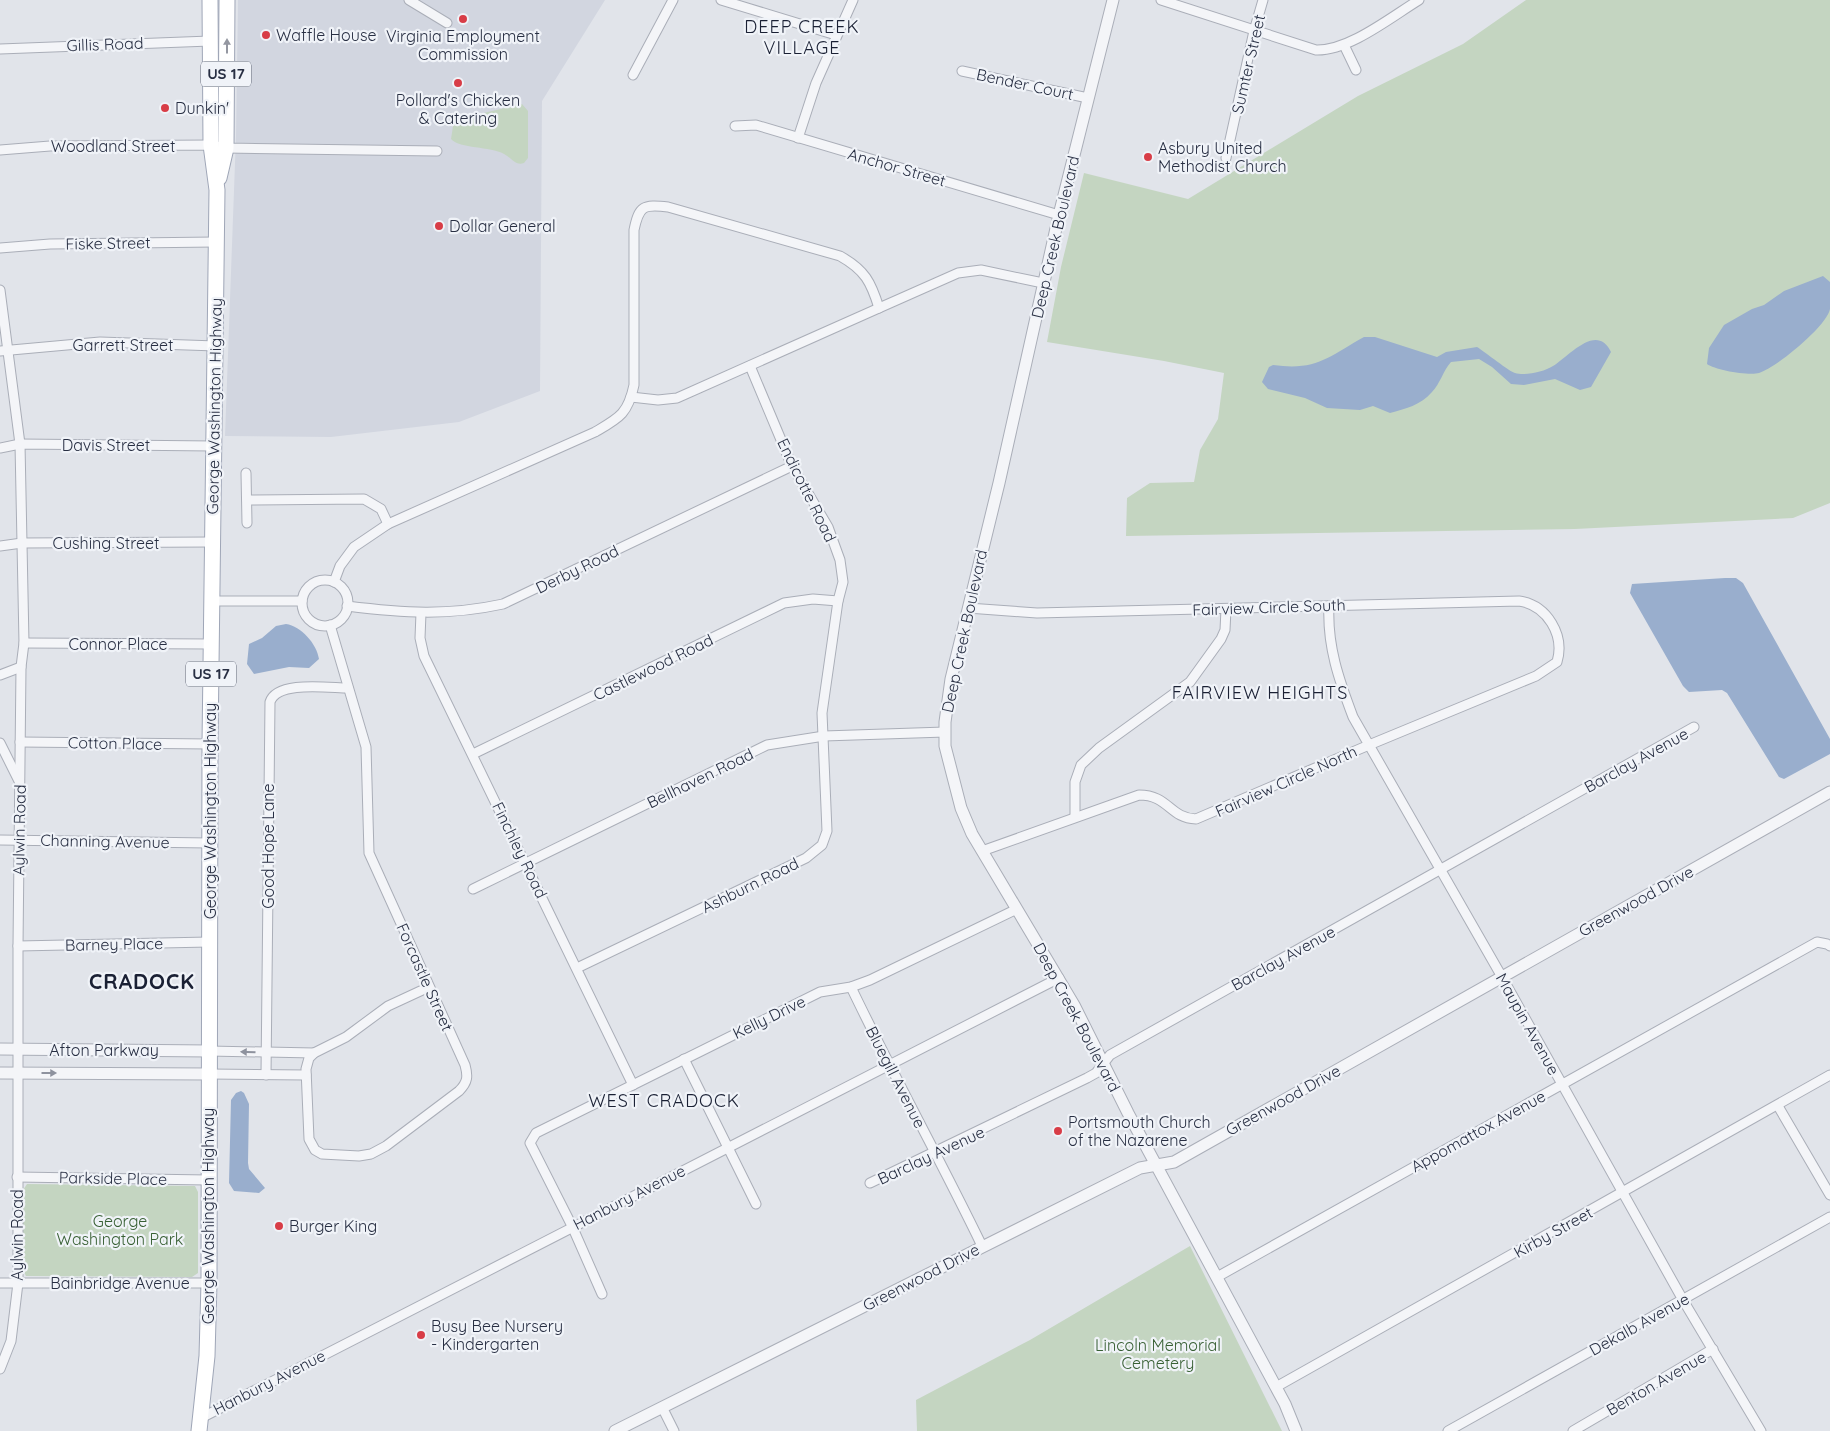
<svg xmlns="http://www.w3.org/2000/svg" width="1830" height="1431" viewBox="0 0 1830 1431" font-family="Quicksand,sans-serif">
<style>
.built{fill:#d2d6e0}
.green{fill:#c4d5c1}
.water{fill:#99aecd}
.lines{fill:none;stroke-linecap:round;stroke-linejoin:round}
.minor-casing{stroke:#aaaeb8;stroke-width:11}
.tertiary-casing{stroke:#aaaeb8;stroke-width:13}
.primary-casing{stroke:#9fa6b7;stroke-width:17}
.minor{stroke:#f4f5f8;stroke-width:9}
.tertiary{stroke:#f4f5f8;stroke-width:11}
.primary{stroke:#fff;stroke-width:15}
.oneway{fill:#9497a1}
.oneway2{fill:#8e929e}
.poi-dot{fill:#d83d47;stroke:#f0f3f8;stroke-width:2}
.labels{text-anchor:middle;stroke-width:4.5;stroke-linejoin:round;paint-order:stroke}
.shield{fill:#f0f3f8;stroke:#646a79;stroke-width:1}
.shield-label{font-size:15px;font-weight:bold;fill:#282f43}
.poi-label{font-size:16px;fill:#282f43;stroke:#f0f3f8;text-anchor:start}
.street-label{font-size:16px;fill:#282f43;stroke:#f0f3f8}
.park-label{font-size:16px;fill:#386034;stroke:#f0f3f8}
.neighbourhood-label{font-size:18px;letter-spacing:1px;fill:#1a2034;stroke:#f0f3f8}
.district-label{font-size:21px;font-weight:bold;letter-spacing:1px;fill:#1a2034;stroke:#f0f3f8}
</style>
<rect width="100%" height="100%" fill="#e1e4ea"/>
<polygon class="built" points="238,0 605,0 542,101 540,391 459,422 331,437 225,436 236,136"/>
<g class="green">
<polygon points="1526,0 1830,0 1830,503 1793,518 1575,529 1126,536 1127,498 1150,483 1194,482 1200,450 1218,419 1224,373 1164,361 1047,342 1061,267 1084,173 1188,199 1358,96 1463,44"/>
<path d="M522 104 528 111V158L524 163C515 166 512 158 504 154 490 146 460 149 451 139L454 120Z"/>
<polygon points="27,1184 195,1186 198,1192 198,1273 192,1277 26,1276 23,1270 23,1190"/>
<polygon points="1190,1246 1282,1431 917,1431 916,1400 1030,1340"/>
</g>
<g class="water">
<path d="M1823 276 1830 282C1830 290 1830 301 1830 309 1827 326 1776 368 1759 373 1749 376 1715 370 1707 364L1709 348 1724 325 1752 309 1764 305 1784 291Z"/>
<path d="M1364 337H1375L1437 357 1446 352 1477 347C1485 352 1510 372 1515 373 1525 376 1544 372 1553 366 1569 356 1597 322 1611 352L1591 387 1580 390 1555 379 1524 385 1511 384 1492 367 1479 359 1451 362C1443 371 1440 384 1432 392 1421 405 1405 409 1390 413L1373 406 1360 410 1327 408 1305 398 1268 389 1262 382 1269 367 1273 365C1317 371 1328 357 1364 337Z"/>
<polygon points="1725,578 1736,578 1743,583 1830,739 1830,754 1784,779 1779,777 1727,693 1722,690 1689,692 1683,686 1630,593 1632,584"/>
<path d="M286 624C301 626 317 644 319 659L309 668 289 667 254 674 247 664 249 644 262 638 276 626Z"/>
<polygon points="241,1091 244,1093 249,1104 248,1163 249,1169 265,1188 259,1193 234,1191 229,1183 231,1100 236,1093"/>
</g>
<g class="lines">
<defs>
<g id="minor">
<polyline points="409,0 447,23"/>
<polyline points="721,0 836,35"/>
<path d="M1161 0 1316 50C1349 51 1391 17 1419 0"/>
<polyline points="1344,45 1356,70"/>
<polyline points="0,49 210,41"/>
<polyline points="962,71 1088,98"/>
<polyline points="633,75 673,0"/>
<polyline points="735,126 756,125 1059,215"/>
<polyline points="798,138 816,83 853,0"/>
<polyline points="0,150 50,146 211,145 226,148 437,151"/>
<polyline points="1226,158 1254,31 1263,0"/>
<polyline points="0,248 50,244 215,242"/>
<polyline points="0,290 20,444 24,643 21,667 18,946 18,1283 11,1341 0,1369"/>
<polyline points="0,351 100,342 216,346"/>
<polyline points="631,397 658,400 677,398 879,308"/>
<polyline points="0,448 20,444 213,446"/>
<polyline points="246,473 247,523"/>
<polyline points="247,500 364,499 381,509 388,524"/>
<polyline points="0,546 22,543 211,542"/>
<circle cx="325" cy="603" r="23"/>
<path d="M334 582 340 566 354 547 388 524 595 432C619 418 628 414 634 385V230C639 206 643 204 668 207L840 256C865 270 871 282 879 308L958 273 981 270 1043 283"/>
<polyline points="212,601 302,601"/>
<path d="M347 606C403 613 448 616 503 604L792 466"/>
<path d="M1329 606C1327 646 1339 680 1353 717L1502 977 1683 1300 1761 1431"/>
<path d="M968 608 1037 613 1519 601C1547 605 1565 635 1557 662L1536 676 1369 745 1196 819C1169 818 1169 795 1139 795L982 851"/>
<polyline points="421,613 420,638 424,656 633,1085"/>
<path d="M330 625 366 747 369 853 465 1065C468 1076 468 1082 459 1091L386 1146 371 1154 359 1156 322 1154 315 1150 309 1139 306 1069 309 1058 314 1053 346 1037 388 1006 429 987"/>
<polyline points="24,643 211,644"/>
<polyline points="0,675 21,667"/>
<polyline points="20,742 210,744"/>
<polyline points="0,743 19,781"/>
<polyline points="473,754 784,603 813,599 838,601"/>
<polyline points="1075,817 1075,782 1081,765 1099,748 1190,682 1221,639 1225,630 1226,609"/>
<polyline points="0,840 209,843"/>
<polyline points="473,889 767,745 824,736 945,732"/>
<polyline points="18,946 209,942"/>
<polyline points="577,968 806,858 822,845 827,831 822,713 838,601 843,582 840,560 828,527 792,466 750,366"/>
<path d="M851 987C893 1075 940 1159 982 1246"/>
<polyline points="209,1051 314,1053"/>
<polyline points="684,1059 756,1204"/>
<polyline points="209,1074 306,1075"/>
<path d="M266 1075 270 702C277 680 330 688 348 688"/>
<polyline points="1778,1106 1830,1195"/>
<polyline points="17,1177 208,1180"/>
<polyline points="870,1183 1087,1078 1096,1073 1110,1055 1694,727"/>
<polyline points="1217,1277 1817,942 1827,944 1830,946"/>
<polyline points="0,1283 209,1283"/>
<polyline points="602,1294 572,1226 530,1143 536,1133 820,992 851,987 870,980 1017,909"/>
<polyline points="1276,1387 1830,1075"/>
<polyline points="662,1407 674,1431"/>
<polyline points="201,1418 1059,978"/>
<polyline points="1448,1431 1830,1217"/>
<polyline points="1573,1431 1713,1349"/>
</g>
<g id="tertiary">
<polyline points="1113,0 1059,215 999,483 951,679 945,722 945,746 961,808 972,834 1074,1005 1128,1113 1285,1404 1296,1431"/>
<polyline points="0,1049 209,1051"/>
<polyline points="0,1073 209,1074"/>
<polyline points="615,1431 1140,1168 1174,1162 1830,792"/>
</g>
<g id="primary">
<polyline points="219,178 226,148 227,0"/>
<polyline points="199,1431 207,1356 209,1283 210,744 217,190 211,145 210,0"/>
</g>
</defs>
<use href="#minor" class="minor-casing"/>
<use href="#tertiary" class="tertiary-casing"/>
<use href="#primary" class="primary-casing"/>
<use href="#minor" class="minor"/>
<use href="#tertiary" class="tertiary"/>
<use href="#primary" class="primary"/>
</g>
<defs><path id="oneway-solid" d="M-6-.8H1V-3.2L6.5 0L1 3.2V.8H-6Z" transform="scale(1.25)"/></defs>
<use class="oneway" href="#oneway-solid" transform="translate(227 46) rotate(-90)"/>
<g class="oneway2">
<use href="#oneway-solid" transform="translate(248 1052) rotate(-179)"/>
<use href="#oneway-solid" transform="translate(49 1073)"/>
</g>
<g class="poi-dot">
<circle cx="463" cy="19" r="5"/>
<circle cx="266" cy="35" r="5"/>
<circle cx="458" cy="83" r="5"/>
<circle cx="165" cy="108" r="5"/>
<circle cx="1148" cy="157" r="5"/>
<circle cx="439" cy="226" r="5"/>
<circle cx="1058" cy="1131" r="5"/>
<circle cx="279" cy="1226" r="5"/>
<circle cx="421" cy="1335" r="5"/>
</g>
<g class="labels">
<g class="shield">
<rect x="201" y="61.5" width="50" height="25" rx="4"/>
<rect x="186" y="661.5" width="50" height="25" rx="4"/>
</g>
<g class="shield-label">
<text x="226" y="79">US 17</text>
<text x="211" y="679">US 17</text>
</g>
<g class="poi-label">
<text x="276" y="41">Waffle House</text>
<text x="463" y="42" text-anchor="middle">Virginia Employment<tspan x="463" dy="18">Commission</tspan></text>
<text x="458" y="106" text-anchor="middle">Pollard's Chicken<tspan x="458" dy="18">&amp; Catering</tspan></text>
<text x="175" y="114">Dunkin'</text>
<text x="1158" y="154">Asbury United<tspan x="1158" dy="18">Methodist Church</tspan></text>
<text x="449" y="232">Dollar General</text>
<text x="1068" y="1128">Portsmouth Church<tspan x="1068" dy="18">of the Nazarene</tspan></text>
<text x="289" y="1232">Burger King</text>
<text x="431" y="1332">Busy Bee Nursery<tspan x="431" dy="18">- Kindergarten</tspan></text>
</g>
<g class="street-label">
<text transform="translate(105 44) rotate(-2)" y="6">Gillis Road</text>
<text transform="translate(1248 64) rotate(-77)" y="6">Sumter Street</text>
<text transform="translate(1025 84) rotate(12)" y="6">Bender Court</text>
<text x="113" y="152">Woodland Street</text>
<text transform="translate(897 167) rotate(16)" y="6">Anchor Street</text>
<text transform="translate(1055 237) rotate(-77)" y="6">Deep Creek Boulevard</text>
<text transform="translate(108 243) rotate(-1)" y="6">Fiske Street</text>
<text x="123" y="351">Garrett Street</text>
<text transform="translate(214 406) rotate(-89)" y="6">George Washington Highway</text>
<text x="106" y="451">Davis Street</text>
<text transform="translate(807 490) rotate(64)" y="6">Endicotte Road</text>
<text x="106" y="549">Cushing Street</text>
<text transform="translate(577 569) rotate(-26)" y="6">Derby Road</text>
<text transform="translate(1269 607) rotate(-2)" y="6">Fairview Circle South</text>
<text transform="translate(964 631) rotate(-78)" y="6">Deep Creek Boulevard</text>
<text x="118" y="650">Connor Place</text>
<text transform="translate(653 667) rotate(-26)" y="6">Castlewood Road</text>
<text transform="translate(115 743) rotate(1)" y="6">Cotton Place</text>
<text transform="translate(1636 760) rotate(-29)" y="6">Barclay Avenue</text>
<text transform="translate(700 778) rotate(-26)" y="6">Bellhaven Road</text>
<text transform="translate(1286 781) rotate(-24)" y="6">Fairview Circle North</text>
<text transform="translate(210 811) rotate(-90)" y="6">George Washington Highway</text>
<text transform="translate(19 830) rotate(-89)" y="6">Aylwin Road</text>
<text transform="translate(105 841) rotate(1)" y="6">Channing Avenue</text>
<text transform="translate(268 846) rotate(-90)" y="6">Good Hope Lane</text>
<text transform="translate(520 850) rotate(64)" y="6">Finchley Road</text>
<text transform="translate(750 885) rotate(-26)" y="6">Ashburn Road</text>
<text transform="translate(1636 901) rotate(-29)" y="6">Greenwood Drive</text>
<text transform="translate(114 944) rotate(-1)" y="6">Barney Place</text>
<text transform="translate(1283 958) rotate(-29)" y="6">Barclay Avenue</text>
<text transform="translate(425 977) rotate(66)" y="6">Forcastle Street</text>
<text transform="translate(769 1017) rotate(-26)" y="6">Kelly Drive</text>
<text transform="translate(1077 1017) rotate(62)" y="6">Deep Creek Boulevard</text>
<text transform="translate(1528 1024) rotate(61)" y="6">Maupin Avenue</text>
<text x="104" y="1056">Afton Parkway</text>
<text transform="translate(896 1077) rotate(63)" y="6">Bluegill Avenue</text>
<text transform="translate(1283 1100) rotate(-29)" y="6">Greenwood Drive</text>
<text transform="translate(1478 1131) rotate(-29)" y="6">Appomattox Avenue</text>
<text transform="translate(931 1155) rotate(-25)" y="6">Barclay Avenue</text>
<text transform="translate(113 1178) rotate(1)" y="6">Parkside Place</text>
<text transform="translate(629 1197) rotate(-27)" y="6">Hanbury Avenue</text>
<text transform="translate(208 1216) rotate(-90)" y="6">George Washington Highway</text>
<text transform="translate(1553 1232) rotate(-29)" y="6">Kirby Street</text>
<text transform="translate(17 1235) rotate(-90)" y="6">Aylwin Road</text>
<text transform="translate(921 1277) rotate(-27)" y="6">Greenwood Drive</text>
<text x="120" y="1289">Bainbridge Avenue</text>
<text transform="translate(1639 1324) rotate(-29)" y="6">Dekalb Avenue</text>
<text transform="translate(269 1382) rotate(-27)" y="6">Hanbury Avenue</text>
<text transform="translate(1656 1383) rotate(-30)" y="6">Benton Avenue</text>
</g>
<g class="park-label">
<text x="120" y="1227">George<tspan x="120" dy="18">Washington Park</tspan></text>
<text x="1158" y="1351">Lincoln Memorial<tspan x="1158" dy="18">Cemetery</tspan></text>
</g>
<g class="neighbourhood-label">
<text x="802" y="33">DEEP CREEK<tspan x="802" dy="21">VILLAGE</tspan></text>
<text x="1260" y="699">FAIRVIEW HEIGHTS</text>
<text x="664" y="1107">WEST CRADOCK</text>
</g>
<g class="district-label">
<text x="142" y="989">CRADOCK</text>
</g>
</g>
</svg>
